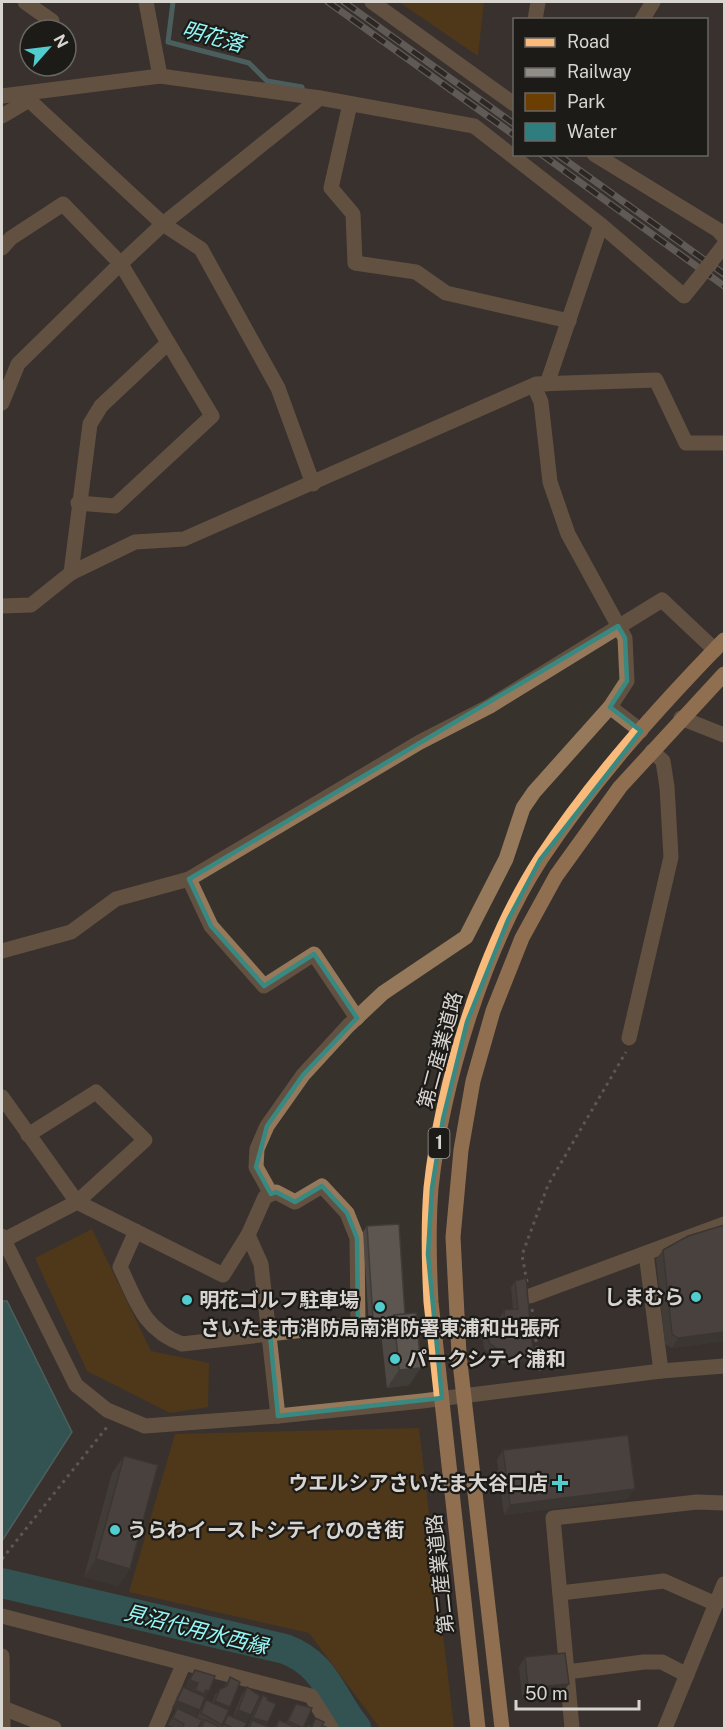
<svg xmlns="http://www.w3.org/2000/svg" width="726" height="1730" viewBox="0 0 726 1730" font-family="'Public Sans','Noto Sans JP',sans-serif">
<style>
.green{fill:#6b3f01}
.water{fill:#2e7d7f;stroke:#619798;stroke-width:1.5}
.lines{fill:none;stroke-linecap:round;stroke-linejoin:round}
.stream{stroke:#619798;stroke-width:5}
.river{stroke:#2e7d7f;stroke-width:30}
.path{stroke:#8a8681;stroke-width:3;stroke-dasharray:3 4.5;stroke-linecap:butt}
.minor{stroke:#96785a;stroke-width:15}
.major{stroke:#f9bb7b;stroke-width:15}
.rail-casing{stroke:#918d88;stroke-width:7}
.rail{stroke:#1d1b18;stroke-width:4.5;stroke-dasharray:14;stroke-linecap:butt}
.minor-bridge{stroke:#96785a;stroke-width:15}
.wall{fill:#4f4945}
.shaded-wall{fill:#403c38}
.building{fill:#5c5550;stroke:#403c38;stroke-width:1.5}
.marked{fill:none;stroke:#378982;stroke-width:4.5;stroke-linejoin:round}
.poi-dot{fill:#52cdcf;stroke:#1d1b18;stroke-width:2}
.labels{text-anchor:middle;stroke-width:4.5;stroke-linejoin:round;paint-order:stroke}
.shield{fill:#1d1b18;stroke:#a09d9a;stroke-width:1.5}
.shield-label{font-size:18px;font-weight:bold;fill:#d8d5d1}
.street-label{font-size:20px;fill:#d8d5d1;stroke:#1d1b18}
.poi-label{font-size:20px;font-weight:bold;fill:#d8d5d1;stroke:#1d1b18;text-anchor:start}
.water-label{font-size:21px;font-style:italic;fill:#94f8f9;stroke:#1d1b18}
</style>
<rect width="100%" height="100%" fill="#38322d"/>
<g class="green">
<polygon points="399,2 484,2 478,56"/>
<polygon points="92,1229 151,1351 209,1363 208,1407 170,1413 87,1371 35,1258"/>
<polygon points="419,1428 454,1728 380,1728 309,1633 129,1592 175,1434"/>
</g>
<polygon class="water" points="2,1301 7,1301 72,1432 2,1541"/>
<g class="lines">
<polyline class="stream" points="173,2 168,42 249,63 267,81 302,87 303,94"/>
<path class="river" d="M2 1583 285 1649C327 1665 330 1696 356 1728"/>
<g class="path">
<polyline points="527,1282 522,1255 548,1185 626,1052"/>
<polyline points="532,1309 540,1371"/>
<polyline points="2,1559 107,1427"/>
</g>
<g class="minor">
<polyline points="25,2 52,21"/>
<polyline points="146,2 160,76"/>
<polyline points="372,2 514,104"/>
<polyline points="535,20 538,2"/>
<polyline points="642,20 653,2"/>
<polyline points="2,96 160,76 320,98 474,126 601,225 684,296 697,280"/>
<polyline points="29,100 163,224 201,249 278,388 313,484"/>
<polyline points="350,104 331,188 353,214 355,263 416,272 446,293 569,321"/>
<polyline points="2,116 29,100 33,93"/>
<polyline points="594,154 718,230 724,237"/>
<polyline points="2,248 11,238 63,204 121,264 212,416 115,506 78,503"/>
<polyline points="711,262 724,245"/>
<polyline points="547,384 601,225"/>
<polyline points="534,386 541,402 550,482 568,534 625,638 627,681 610,707 641,731"/>
<polyline points="2,403 18,364 117,267 163,224 320,98"/>
<polyline points="71,573 90,424 101,406 168,343"/>
<polyline points="2,606 31,605 71,573 135,542 184,539 536,384 656,380 686,443 724,443"/>
<polyline points="681,718 724,735"/>
<polyline points="189,879 211,926 264,986 314,954 357,1018"/>
<polyline points="2,951 71,932 116,899 189,879 420,742 490,706 662,600 715,650"/>
<polyline points="629,1038 671,857 667,787 663,761 652,751"/>
<path d="M2 1097 77 1202 223 1275 248 1235 265 1197 276 1192 295 1202 322 1186 347 1213 357 1238 358 1324 182 1344C143 1329 137 1302 120 1267L136 1231"/>
<polyline points="271,1194 256,1167 257,1149 267,1126 303,1075 348,1026 383,993 466,937 506,859 523,808 534,792 610,707"/>
<polyline points="248,1235 261,1264 278,1416"/>
<polyline points="2,1236 76,1385 107,1410 145,1426 278,1416 422,1401 661,1371 724,1366"/>
<polyline points="4,1240 77,1202 145,1140 96,1092 28,1135"/>
<polyline points="646,1253 661,1371"/>
<polyline points="530,1296 724,1224"/>
<polyline points="560,1593 664,1581 716,1604"/>
<polyline points="2,1616 311,1696 331,1728"/>
<polyline points="2,1656 3,1728"/>
<polyline points="567,1672 644,1662 662,1662 687,1675"/>
<polyline points="3,1708 54,1728"/>
<polyline points="156,1728 183,1665"/>
<polyline points="572,1728 553,1518 697,1502 724,1503"/>
<polyline points="665,1728 724,1584"/>
</g>
<g class="major">
<path d="M478 1728 431 1302C429 1264 428 1226 431 1188 442 1084 484 947 541 859 594 779 658 708 724 640"/>
<polyline points="502,1728 459,1354 453,1237 461,1150 473,1081 493,1011 522,938 556,876 620,787 724,674"/>
</g>
<defs>
<g id="rail">
<polyline points="328,2 514,135"/>
<polyline points="344,2 514,124"/>
<polyline points="541,154 724,286"/>
<polyline points="557,154 724,274"/>
</g>
</defs>
<use href="#rail" class="rail-casing"/>
<use href="#rail" class="rail"/>
<polyline class="minor-bridge" points="697,280 711,262"/>
</g>
<g class="wall">
<polygon points="399,1224 409,1385 387,1388 381,1333 386,1325 369,1327 363,1232 367,1226"/>
<polygon points="663,1250 724,1341 672,1348 665,1344 656,1259"/>
<polygon points="515,1281 533,1355 528,1361 503,1364 484,1349 482,1328 487,1322 500,1319 500,1317 504,1310 513,1309 511,1287"/>
<polygon points="503,1450 628,1499 504,1515 497,1460"/>
<polygon points="124,1456 130,1569 118,1586 84,1577 112,1473"/>
<polygon points="525,1657 562,1694 522,1698 519,1667"/>
<polygon points="195,1670 209,1691 205,1697 195,1717 197,1717 202,1707 206,1700 212,1703 215,1695 220,1689 224,1687 230,1677 228,1710 222,1725 220,1728 199,1728 202,1723 200,1722 198,1728 176,1728 168,1725 177,1709 172,1708 178,1694 183,1687 192,1691 193,1690 186,1687 190,1677"/>
<polygon points="247,1687 247,1722 233,1716 242,1694"/>
<polygon points="263,1695 267,1700 268,1722 266,1726 271,1728 247,1728 258,1702"/>
<polygon points="296,1704 312,1708 302,1728 274,1728 279,1720 286,1723 292,1710"/>
<polygon points="228,1715 244,1728 225,1728 222,1727"/>
</g>
<g class="shaded-wall">
<polygon points="391,1319 386,1325 369,1327 373,1320"/>
<polygon points="724,1332 724,1341 672,1348 678,1338"/>
<polygon points="533,1355 528,1361 503,1364 508,1357"/>
<polygon points="421,1368 409,1385 387,1388 399,1370"/>
<polygon points="635,1489 628,1499 504,1515 510,1505"/>
<polygon points="96,1559 130,1569 118,1586 84,1577"/>
<polygon points="190,1680 198,1683 193,1690 186,1687"/>
<polygon points="569,1684 562,1694 522,1698 528,1688"/>
<polygon points="195,1690 206,1690 209,1691 204,1698 190,1696"/>
<polygon points="177,1701 200,1710 195,1717 172,1708"/>
<polygon points="215,1701 230,1707 225,1714 210,1708"/>
<polygon points="238,1710 251,1715 247,1722 233,1716"/>
<polygon points="253,1718 268,1722 264,1728 252,1720 249,1725 248,1724"/>
</g>
<g class="building">
<polygon points="399,1224 405,1314 394,1315 391,1319 373,1320 367,1226"/>
<polygon points="724,1225 724,1332 678,1338 672,1334 663,1250 688,1236"/>
<polygon points="526,1278 533,1355 508,1357 489,1343 487,1322 505,1319 504,1310 518,1309 515,1281"/>
<polygon points="416,1313 421,1368 399,1370 394,1315"/>
<polygon points="628,1435 635,1489 510,1505 503,1450"/>
<polygon points="124,1456 158,1465 130,1569 96,1559"/>
<polygon points="565,1653 569,1684 528,1688 525,1657"/>
<polygon points="195,1670 215,1676 209,1691 206,1690 204,1694 195,1690 198,1683 190,1680"/>
<polygon points="230,1677 240,1682 230,1707 215,1701 220,1689 227,1686"/>
<polygon points="183,1687 205,1697 200,1710 177,1701"/>
<polygon points="247,1687 260,1696 251,1715 238,1710"/>
<polygon points="263,1695 268,1698 267,1700 276,1704 268,1722 253,1718"/>
<polygon points="206,1700 229,1710 222,1725 201,1713"/>
<polygon points="296,1704 312,1708 303,1728 288,1721"/>
<polygon points="177,1708 202,1720 198,1728 185,1728 183,1727 184,1724 173,1718"/>
<polygon points="228,1715 247,1723 244,1728 231,1728 231,1727 224,1724"/>
<polygon points="315,1718 324,1722 322,1726 326,1727 325,1728 307,1728 308,1725 312,1727"/>
<polygon points="205,1720 218,1726 217,1728 201,1728"/>
<polygon points="252,1720 271,1728 249,1728"/>
<polygon points="279,1720 297,1728 276,1728"/>
</g>
<path d="M0 0H726V1730H0ZM618 626 625 638 627 681 610 707 641 731 540 860 508 920 467 1022 443 1119 432 1188 428 1254 442 1398 278 1416 270 1335 358 1324 357 1238 347 1213 322 1186 295 1202 276 1192 271 1194 256 1167 267 1126 303 1075 357 1018 314 954 264 986 211 926 189 879Z" fill="#38322d" fill-opacity=".55" fill-rule="evenodd"/>
<path class="marked" d="M618 626 625 638 627 681 610 707 641 731 540 860 508 920 467 1022 443 1119 432 1188 428 1254 442 1398 278 1416 270 1335 358 1324 357 1238 347 1213 322 1186 295 1202 276 1192 271 1194 256 1167 267 1126 303 1075 357 1018 314 954 264 986 211 926 189 879Z"/>
<g class="poi-dot">
<circle cx="696" cy="1297" r="6"/>
<circle cx="187" cy="1300" r="6"/>
<circle cx="380" cy="1307" r="6"/>
<circle cx="395" cy="1359" r="6"/>
<path d="M557 1474h6v6h6v6h-6v6h-6v-6h-6v-6h6z"/>
<circle cx="115" cy="1530" r="6"/>
</g>
<g class="labels">
<rect class="shield" x="428.5" y="1128" width="21" height="30" rx="4.5"/>
<g class="shield-label">
<text x="439" y="1149">1</text>
</g>
<g class="street-label">
<text transform="translate(440 1050) rotate(-75)" y="7">第二産業道路</text>
<text transform="translate(440 1574) rotate(-96)" y="7">第二産業道路</text>
</g>
<g class="poi-label">
<text x="684" y="1304" text-anchor="end">しまむら</text>
<text x="199" y="1307">明花ゴルフ駐車場</text>
<text x="380" y="1335" text-anchor="middle">さいたま市消防局南消防署東浦和出張所</text>
<text x="407" y="1366">パークシティ浦和</text>
<text x="548" y="1490" text-anchor="end">ウエルシアさいたま大谷口店</text>
<text x="127" y="1537">うらわイーストシティひのき街</text>
</g>
<g class="water-label">
<text transform="translate(213 37) rotate(15)" y="7">明花落</text>
<text transform="translate(196 1630) rotate(14)" y="7">見沼代用水西縁</text>
</g>
</g>
<rect width="726" height="1730" fill="none" stroke="#d8d5d1" stroke-width="6"/>
<rect x="513" y="18" width="195" height="138" fill="#1d1b18" stroke="#686562" stroke-width="1.5"/>
<rect x="525" y="38" width="30" height="9" fill="#f9bb7b" stroke="#686562" stroke-width="1.5"/>
<text x="567" y="48" font-size="18" fill="#d8d5d1">Road</text>
<rect x="525" y="68" width="30" height="9" fill="#918d88" stroke="#686562" stroke-width="1.5"/>
<text x="567" y="78" font-size="18" fill="#d8d5d1">Railway</text>
<rect x="525" y="93" width="30" height="18" fill="#6b3f01" stroke="#686562" stroke-width="1.5"/>
<text x="567" y="108" font-size="18" fill="#d8d5d1">Park</text>
<rect x="525" y="123" width="30" height="18" fill="#2e7d7f" stroke="#686562" stroke-width="1.5"/>
<text x="567" y="138" font-size="18" fill="#d8d5d1">Water</text>
<g transform="translate(48 48) rotate(62)"><circle r="28" fill="#1d1b18" stroke="#686562" stroke-width="1.5"/>
<path d="M0-4.5L10 22L0 15L-10 22Z" fill="#52cdcf"/>
<text y="-9" font-size="16" font-weight="bold" text-anchor="middle" fill="#d8d5d1">N</text>
</g>
<path d="M516 1700v9h123v-9" fill="none" stroke="#d8d5d1" stroke-width="3"/>
<text x="525" y="1700" font-size="18" fill="#d8d5d1" stroke="#1d1b18" stroke-width="4.5" paint-order="stroke">50 m</text>
</svg>
